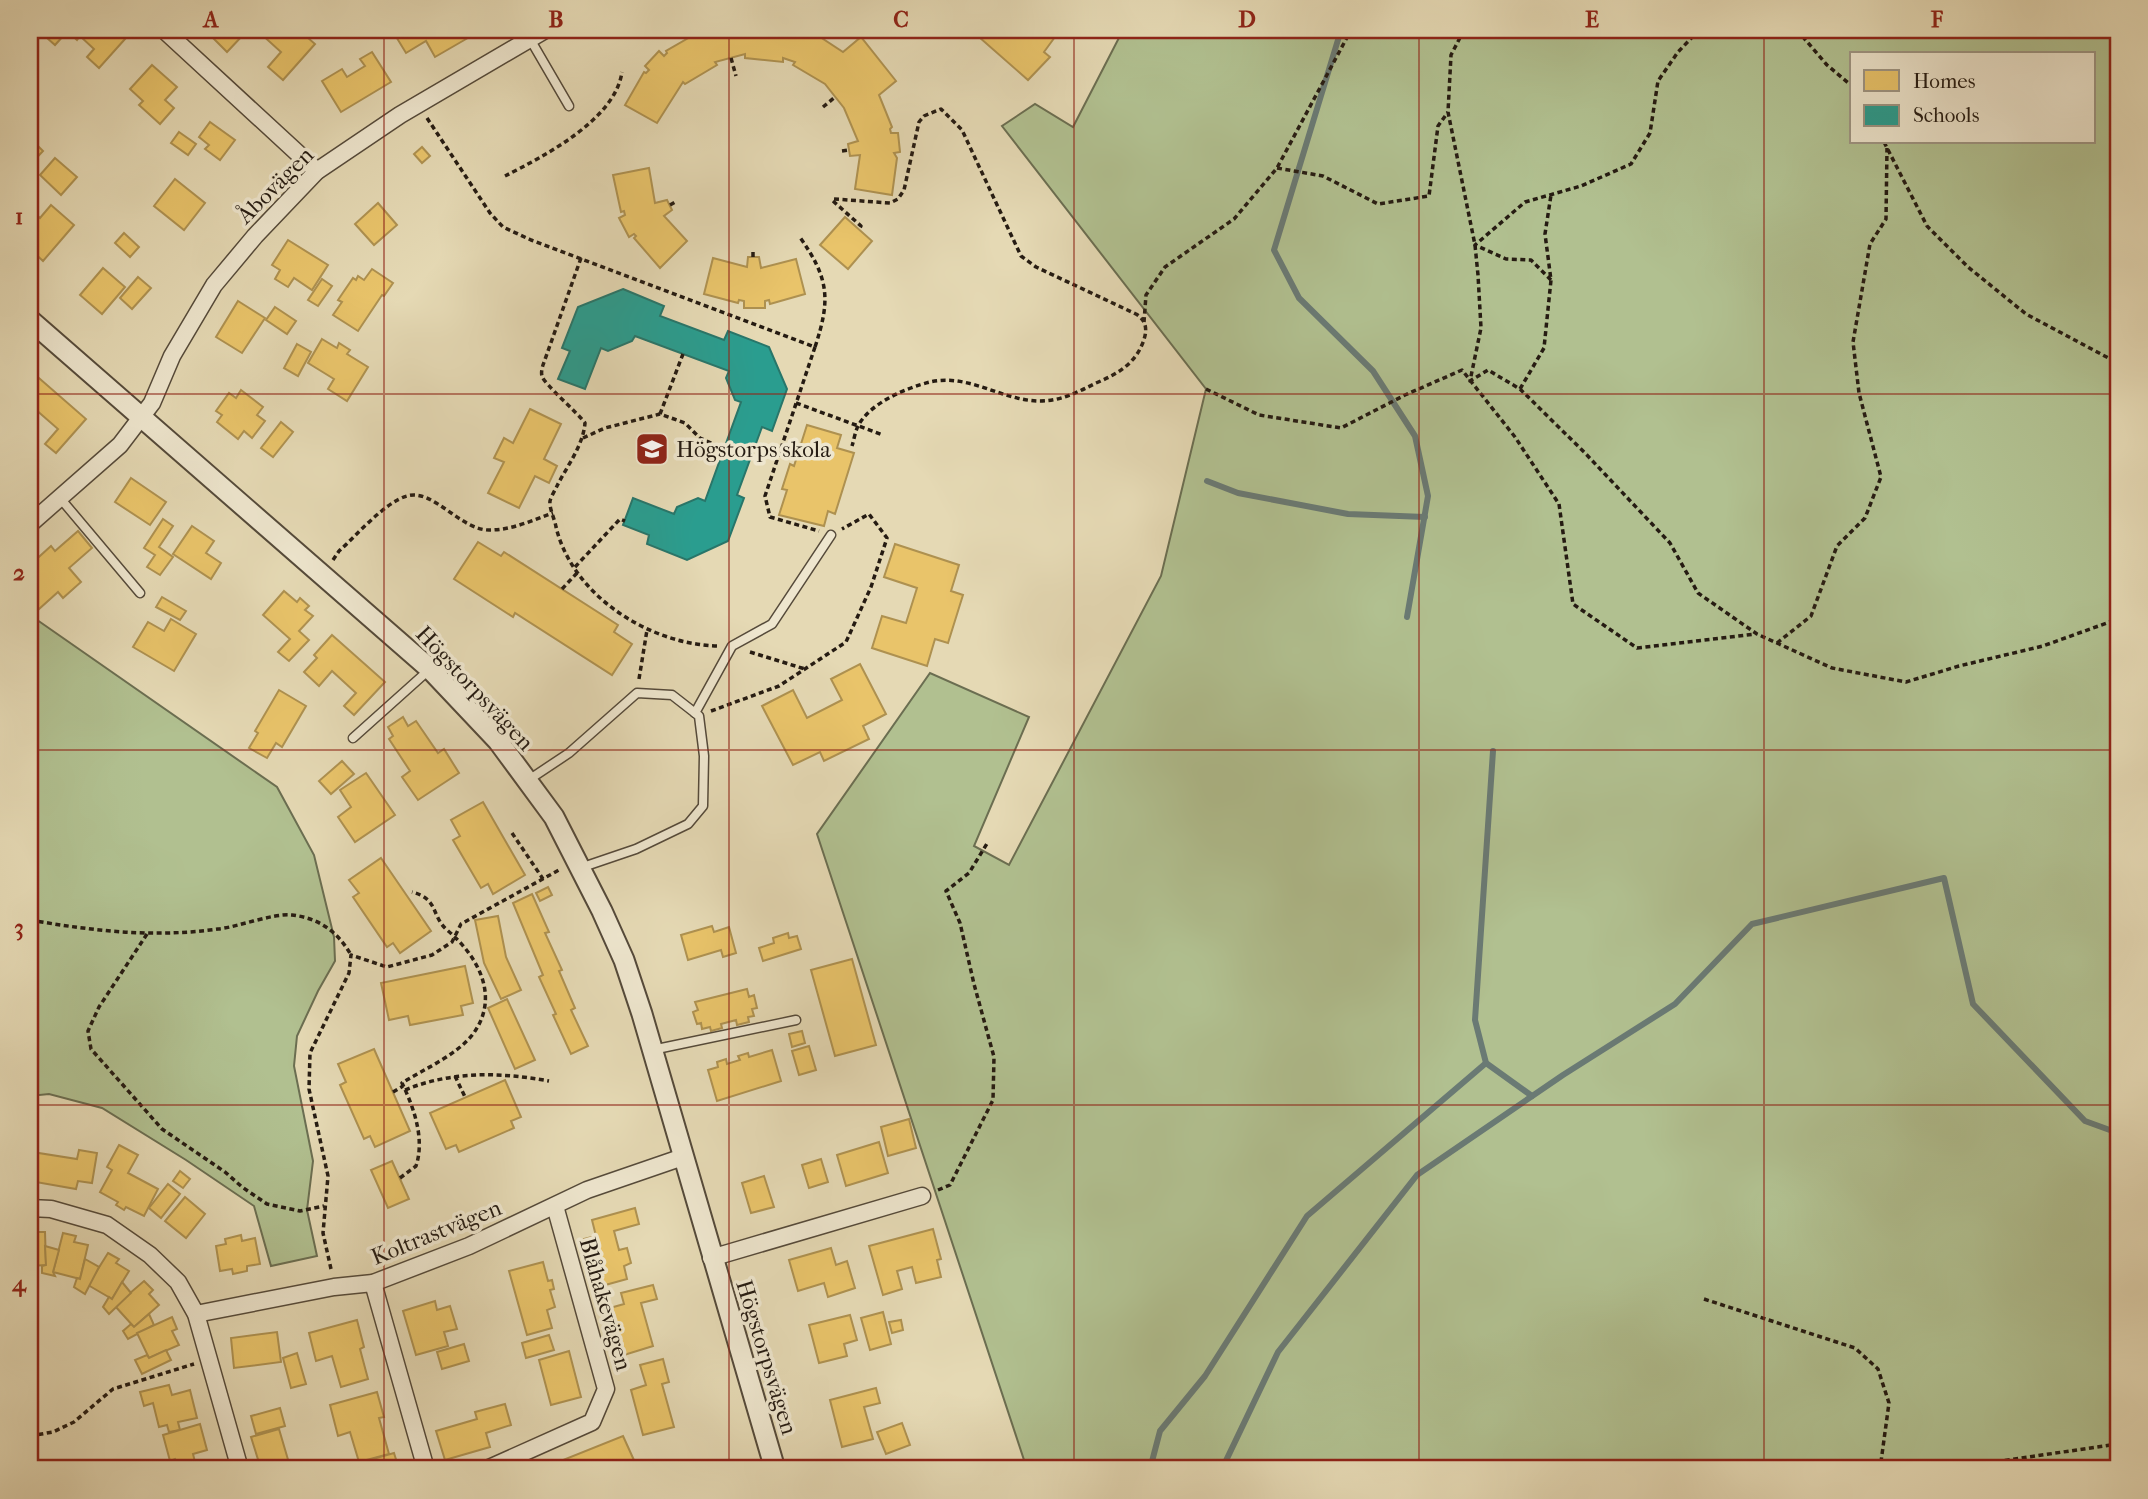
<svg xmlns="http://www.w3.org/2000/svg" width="2148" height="1499" viewBox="0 0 2148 1499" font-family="'IM FELL French Canon',serif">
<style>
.green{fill:#b1c090;stroke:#6b6e51;stroke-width:2;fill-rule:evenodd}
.homes{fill:#e9c46a;stroke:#ae9150;stroke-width:2}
.schools{fill:#2a9d8f;stroke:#28766a;stroke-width:2}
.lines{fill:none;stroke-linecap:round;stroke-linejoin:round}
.stream{stroke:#6a7a74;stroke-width:6}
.service-casing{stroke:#554a3a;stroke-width:11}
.minor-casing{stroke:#554a3a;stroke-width:19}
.tertiary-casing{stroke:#554a3a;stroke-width:23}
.path{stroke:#251b12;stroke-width:3.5;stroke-dasharray:5 3.5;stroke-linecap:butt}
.service{stroke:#eee6ce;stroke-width:8}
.minor{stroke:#eee6ce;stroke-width:16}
.tertiary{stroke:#eee6ce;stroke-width:19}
.grid{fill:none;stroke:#8f2418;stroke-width:2;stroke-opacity:0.55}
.labels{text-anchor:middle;stroke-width:7;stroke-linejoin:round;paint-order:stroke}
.street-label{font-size:23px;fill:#251b12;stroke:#eee6ce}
.poi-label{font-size:23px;fill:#251b12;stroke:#eee6ce;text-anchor:start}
.neatline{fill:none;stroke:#8f2418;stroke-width:2.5}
.grid-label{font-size:23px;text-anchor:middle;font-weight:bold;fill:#8f2418}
</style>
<rect width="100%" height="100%" fill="#e5d9b4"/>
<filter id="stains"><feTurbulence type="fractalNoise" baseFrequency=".00286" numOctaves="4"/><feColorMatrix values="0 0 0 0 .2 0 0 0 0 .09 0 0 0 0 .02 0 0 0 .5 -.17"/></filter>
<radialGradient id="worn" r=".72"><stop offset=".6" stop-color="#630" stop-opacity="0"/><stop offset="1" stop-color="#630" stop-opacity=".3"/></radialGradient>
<g class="green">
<path d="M1123 30H2118V1113L2115 1120 2118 1122V1469H1027L817 834 930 673 1029 717 974 846 1009 865 1161 576 1206 389 1002 126 1035 104 1073 127ZM1852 54H2094V142H1852Z"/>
<polygon points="30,615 277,787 314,855 334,937 335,961 318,991 297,1036 294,1066 313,1161 307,1210 317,1256 271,1266 254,1206 186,1160 102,1108 49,1094 30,1096"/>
</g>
<g class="homes">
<polygon points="55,30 60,30 65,34 55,45 47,38"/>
<polygon points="66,30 115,30 125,39 99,68 87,57 94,49 80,36 77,40"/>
<polygon points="223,30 237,30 243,35 227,52 214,39"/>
<polygon points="263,30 299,30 315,44 283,80 268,67 281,52 260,33"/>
<polygon points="405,30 419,30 422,34 429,30 470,30 473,35 435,57 426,41 406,53 395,35"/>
<polygon points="695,30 810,30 809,33 814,33 843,52 861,37 896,81 879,95 892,127 890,129 891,133 898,133 900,152 894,153 897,158 892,195 855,189 860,155 850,156 848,144 858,141 844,108 825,84 793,65 795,62 783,58 783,62 745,58 745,54 715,62 717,65 685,84 683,82 657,123 625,105 644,72 646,73 649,70 645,66 659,51 664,56 667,53 666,51 697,33"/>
<polygon points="971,30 1060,30 1044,52 1050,57 1028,80"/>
<polygon points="372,52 391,82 341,112 322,81 342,69 347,77 365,66 360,59"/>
<polygon points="152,65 177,87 165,100 174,108 160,124 139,105 143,101 130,89"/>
<polygon points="210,122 235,140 220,160 205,149 209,145 199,137"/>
<polygon points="179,132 196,144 188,155 171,143"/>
<polygon points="30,138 43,151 30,165"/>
<polygon points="422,147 430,156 422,163 414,154"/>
<polygon points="55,158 77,177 61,195 40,175"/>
<polygon points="649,168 655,203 667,200 672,210 664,216 687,241 660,268 634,238 636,236 634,234 629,237 619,218 625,215 624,211 621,212 613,175"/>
<polygon points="175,179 205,203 184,230 154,206"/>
<polygon points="378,203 397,225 374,245 355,224"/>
<polygon points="51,205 74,225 43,261 30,249 30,209 40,218"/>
<polygon points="845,217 872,241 848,269 820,245"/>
<polygon points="124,233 139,247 130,257 115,243"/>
<polygon points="288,240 328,265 312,290 294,278 288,287 275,279 280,270 272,265"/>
<polygon points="748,257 759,257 761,268 796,259 805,294 770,304 769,300 765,301 765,308 744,308 744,301 739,300 738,303 704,294 713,258 747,267"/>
<polygon points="103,268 125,287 102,314 80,295"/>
<polygon points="372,269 393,283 384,296 382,295 358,331 333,315 342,302 338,300 353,278 356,280 358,276 364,280"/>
<polygon points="138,277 151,288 132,309 120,298"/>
<polygon points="322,279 332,286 318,306 308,300"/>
<polygon points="238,301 265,318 242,353 216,337"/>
<polygon points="275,307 296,321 287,334 266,320"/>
<polygon points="322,339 337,348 339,343 350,350 347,354 368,367 347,401 328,389 334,379 308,363"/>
<polygon points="297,344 311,352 298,376 284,368"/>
<polygon points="32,372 86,419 56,453 45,444 58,429 35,409 30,415 30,374"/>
<polygon points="241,390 263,407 257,415 265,421 252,438 244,431 238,439 217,422 222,415 216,411 229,393 236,398"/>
<polygon points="530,409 561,424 544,459 557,466 549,483 535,476 519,508 488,493 504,462 494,458 504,438 513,443"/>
<polygon points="281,422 293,432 273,457 261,448"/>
<polygon points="807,425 841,435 837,448 854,453 835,514 828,511 824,526 779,515 787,490 782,489 790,464 794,466"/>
<polygon points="131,478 166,502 150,525 115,502"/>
<polygon points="163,519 173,526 159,547 173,557 160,575 147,567 155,555 144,548"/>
<polygon points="192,526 214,541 206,553 221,563 211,579 173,554"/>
<polygon points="78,531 92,548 69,568 81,582 63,598 58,592 39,609 30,599 30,565 51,546 55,551"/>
<polygon points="478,542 501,556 504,552 618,625 614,632 632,644 612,675 515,613 513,617 454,579"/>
<polygon points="895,544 959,565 951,591 963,595 948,643 935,639 927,666 872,648 882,616 906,623 917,588 884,577"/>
<polygon points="284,591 297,602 300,598 309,606 305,610 313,616 299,631 309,640 289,661 278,652 290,639 263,615"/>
<polygon points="162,597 186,611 180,620 156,607"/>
<polygon points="171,619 196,634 174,671 133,647 148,622 164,631"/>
<polygon points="332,635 385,682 354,715 344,706 356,693 332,671 319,686 304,672 317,658 314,655"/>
<polygon points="860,664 886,714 863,726 869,739 824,761 820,752 793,765 762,706 793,690 807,718 842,700 831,679"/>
<polygon points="279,690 306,706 282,747 276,743 267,758 249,748 258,733 255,731"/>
<polygon points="403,717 408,726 416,721 438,753 444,749 459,773 418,800 402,777 410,771 389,739 393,736 388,727"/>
<polygon points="342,761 354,774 331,794 319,781"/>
<polygon points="366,773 395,815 355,842 338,817 351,807 340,790"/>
<polygon points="483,802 525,875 493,894 488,884 481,888 453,840 460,836 451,820"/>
<polygon points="381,858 431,931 400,953 393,943 387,947 353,897 359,893 349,880"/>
<polygon points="548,887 552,895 540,901 536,893"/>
<polygon points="532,894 549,932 545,933 562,970 559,971 575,1008 571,1010 588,1046 571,1054 553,1015 556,1014 539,977 543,975 513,903"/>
<polygon points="498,916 506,957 521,990 501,999 484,963 475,920"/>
<polygon points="712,926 714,932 729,927 736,953 723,957 721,950 688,960 681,935"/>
<polygon points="788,933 789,938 797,936 801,949 763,961 759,948 774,943 773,938"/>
<polygon points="852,959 876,1045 835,1056 811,970"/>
<polygon points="465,966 473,1003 461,1006 463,1015 410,1025 408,1016 389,1020 381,983"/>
<polygon points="747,989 749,997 754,995 757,1008 752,1009 754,1016 748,1017 749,1022 737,1025 736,1020 721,1024 722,1028 711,1031 710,1027 702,1029 701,1023 697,1024 693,1012 698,1010 695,1002"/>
<polygon points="507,999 535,1060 515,1069 488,1008"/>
<polygon points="802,1031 805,1043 792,1047 789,1034"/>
<polygon points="809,1046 816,1070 799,1075 792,1051"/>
<polygon points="374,1049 410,1131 375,1147 370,1136 364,1139 340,1085 346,1082 338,1064"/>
<polygon points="772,1050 781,1081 717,1101 708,1070 718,1067 717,1062 726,1059 727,1064 740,1060 738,1056 748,1053 749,1057"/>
<polygon points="505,1080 521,1117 511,1121 514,1128 459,1152 456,1145 446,1149 430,1113"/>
<polygon points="909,1119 916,1148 888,1156 881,1127"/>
<polygon points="879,1142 888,1173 846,1186 837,1155"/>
<polygon points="119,1145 138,1155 128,1173 158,1189 144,1216 126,1207 124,1210 116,1205 118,1202 100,1192 112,1170 107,1167"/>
<polygon points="79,1150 97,1153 92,1183 78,1181 76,1189 30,1181 32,1152 77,1159"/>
<polygon points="821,1159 828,1182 809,1188 802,1165"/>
<polygon points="392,1161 409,1199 388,1208 371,1170"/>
<polygon points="180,1171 190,1179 183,1188 173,1181"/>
<polygon points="764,1176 774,1207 751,1213 742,1183"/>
<polygon points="168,1184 180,1194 161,1218 149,1208"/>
<polygon points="185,1197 205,1214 186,1238 165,1221"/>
<polygon points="635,1208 639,1224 614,1231 619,1250 627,1248 631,1263 624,1266 627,1279 598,1287 584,1239 596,1236 592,1220"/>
<polygon points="30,1228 31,1232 45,1232 46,1265 30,1266"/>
<polygon points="933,1229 941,1259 937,1260 941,1277 916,1283 912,1267 897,1271 902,1289 883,1295 869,1246"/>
<polygon points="63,1233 76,1236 74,1242 88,1245 80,1279 53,1272"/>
<polygon points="241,1235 242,1241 255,1238 260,1264 247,1266 247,1271 233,1274 232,1269 220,1271 216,1246 226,1244 225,1239"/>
<polygon points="45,1246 59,1250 53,1272 55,1276 42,1273 42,1266 46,1265"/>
<polygon points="831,1248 836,1265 847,1261 855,1288 828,1297 824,1283 798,1291 789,1260"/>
<polygon points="108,1253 119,1259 116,1263 129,1271 112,1299 88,1285"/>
<polygon points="85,1259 99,1267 85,1294 74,1287 77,1278 80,1279"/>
<polygon points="543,1262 548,1281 552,1280 554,1289 550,1290 555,1307 547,1310 552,1328 527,1335 509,1271"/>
<polygon points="144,1281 153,1290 149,1294 159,1305 134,1327 115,1306"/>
<polygon points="122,1282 131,1293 109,1314 103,1307 109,1297 112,1299"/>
<polygon points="653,1285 657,1299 641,1303 653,1346 624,1355 621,1344 615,1346 608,1324 614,1322 610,1308 624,1304 621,1293"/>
<polygon points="435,1301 437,1310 450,1306 457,1329 444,1332 448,1346 416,1355 403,1311"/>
<polygon points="883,1312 891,1344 870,1350 861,1318"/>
<polygon points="149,1314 154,1325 128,1339 123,1331 131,1324 134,1327"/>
<polygon points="850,1315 857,1340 844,1344 847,1356 819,1363 809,1325"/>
<polygon points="172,1317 177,1329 172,1331 179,1345 149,1358 137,1333"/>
<polygon points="357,1320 364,1347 360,1349 368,1379 341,1387 332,1356 316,1361 309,1333"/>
<polygon points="901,1320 903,1330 892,1333 889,1322"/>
<polygon points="277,1332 281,1362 234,1368 231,1338"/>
<polygon points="549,1335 554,1350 526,1358 522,1343"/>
<polygon points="464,1344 469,1361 442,1369 437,1352"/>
<polygon points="166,1350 171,1360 142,1374 135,1360 147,1355 149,1358"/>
<polygon points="569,1351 581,1397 551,1405 539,1360"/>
<polygon points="297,1353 306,1384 291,1388 283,1358"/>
<polygon points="663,1359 669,1382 662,1384 674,1427 643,1435 631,1390 646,1385 640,1365"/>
<polygon points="169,1385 172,1395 190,1390 197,1418 178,1422 180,1430 169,1432 167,1425 159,1427 153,1403 144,1406 140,1392"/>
<polygon points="876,1388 880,1403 864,1407 873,1439 842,1447 830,1400"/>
<polygon points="377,1392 384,1417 379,1418 389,1454 359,1462 350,1432 338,1436 330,1405"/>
<polygon points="505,1404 511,1425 486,1433 490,1447 445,1460 436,1431 477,1419 475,1412"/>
<polygon points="280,1408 285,1426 256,1434 251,1416"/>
<polygon points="902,1423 910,1445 886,1454 877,1432"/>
<polygon points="200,1424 207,1450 193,1454 195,1462 178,1467 175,1459 170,1461 163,1435"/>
<polygon points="279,1429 289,1463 261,1469 251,1437"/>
<polygon points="623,1436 638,1469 567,1469 563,1460"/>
<polygon points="394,1453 399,1469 357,1469 355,1464"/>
<polygon points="212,1464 212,1469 173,1469 173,1468"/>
</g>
<polygon class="schools" points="623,289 664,306 660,316 724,340 728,331 769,347 787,389 772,431 762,427 737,495 744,498 728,541 687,560 647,544 649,535 623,525 633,498 674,514 677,507 698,498 705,501 741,402 735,400 726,378 729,371 635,336 632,341 608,351 601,348 585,389 558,379 570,351 562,348 578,307"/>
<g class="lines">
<g class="stream">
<polyline points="1341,30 1274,250 1299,298 1373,371 1415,436 1428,496 1407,617"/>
<polyline points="1207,481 1238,493 1348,514 1425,517"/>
<polyline points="1493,751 1475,1020 1486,1063 1532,1096"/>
<polyline points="1150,1469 1160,1431 1205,1376 1307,1216 1486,1063"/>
<polyline points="1222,1469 1278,1352 1417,1175 1563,1075 1675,1004 1752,924 1944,878 1973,1004 2085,1121 2118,1133"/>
</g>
<defs>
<g id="service">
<polyline points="530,39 569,106"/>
<polyline points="60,498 140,593"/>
<polyline points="695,713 732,646 772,624 831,535"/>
<polyline points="353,738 430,669"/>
<polyline points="527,781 569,753 637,693 672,695 699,716 704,756 703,806 688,824 636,849 580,868"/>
<polyline points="652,1050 796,1020"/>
</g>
<g id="minor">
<polyline points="164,30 317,171"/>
<polyline points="30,524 120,445 152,403 172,356 214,285 255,236 317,171 400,115 545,30"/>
<polyline points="30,1208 51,1209 107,1225 150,1255 178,1282 196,1314 240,1469"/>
<polyline points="711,1258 922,1196"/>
<polyline points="373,1283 426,1469"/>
<polyline points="196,1314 334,1287 373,1283 469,1246 587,1190 683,1157"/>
<polyline points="487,1469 592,1422 606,1389 555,1206"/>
</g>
<polyline id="tertiary" points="30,320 430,669 498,741 554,817 602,911 624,960 642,1014 775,1469"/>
</defs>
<use href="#service" class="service-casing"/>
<use href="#minor" class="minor-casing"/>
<use href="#tertiary" class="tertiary-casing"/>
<g class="path">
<polyline points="1464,30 1451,55 1448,112 1475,245 1478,275 1481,328 1470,381 1488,370 1520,389 1585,453 1670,543 1698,593 1757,634 1832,668 1906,682 1959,666 2043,646 2118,619"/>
<polyline points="1797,30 1827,65 1852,86"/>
<polyline points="731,58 736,76"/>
<polyline points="823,107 835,97"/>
<path d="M427 118 490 213 503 227 531 240 815 347C831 299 829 278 799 236"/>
<polyline points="1884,142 1927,226 1968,267 2026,314 2114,361 2118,360"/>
<polyline points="842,151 849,150"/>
<polyline points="1277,168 1323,176 1378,204 1429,196 1438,126 1448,112"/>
<path d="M505 176C544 156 615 120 622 72"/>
<path d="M834 199 890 203 898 199 904 190 919 122 924 116 941 109 962 130 1021 256 1036 267 1136 314C1149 322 1147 334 1141 347 1132 366 1115 375 1096 383 1078 392 1061 401 1040 401 1002 401 969 373 930 382 906 388 870 403 858 426 855 432 854 440 852 446"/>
<polyline points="833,201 861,226 859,229"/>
<polyline points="670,205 677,201"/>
<polyline points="753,257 753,250"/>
<path d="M581 258 543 365C542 368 541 373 542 376 544 384 577 412 585 423 583 446 567 466 557 486 555 490 551 497 550 501 549 508 555 520 556 527 573 597 651 645 719 646"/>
<polyline points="1551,280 1531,260 1506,259 1475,245 1525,202 1581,186 1631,164 1650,133 1658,81 1678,52 1699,30"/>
<polyline points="1144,322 1146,295 1165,267 1234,219 1277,168 1351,30"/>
<polyline points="815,347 765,496 770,517 819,531"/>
<polyline points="1206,389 1259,415 1341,428 1405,395 1462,370 1515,437 1559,504 1573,604 1637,648 1755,634"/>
<polyline points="1520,389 1544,348 1551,280 1545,234 1551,195"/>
<polyline points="796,403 883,435"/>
<polyline points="660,414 683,354"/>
<polyline points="583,438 605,428 660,414 685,423 700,438 724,449"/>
<path d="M333 560 339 551C357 535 385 502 407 496 433 488 461 531 490 530 512 530 533 520 553 513"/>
<polyline points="575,567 620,519 625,521"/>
<polyline points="562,589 577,573"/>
<polyline points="1777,643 1811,616 1837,546 1865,518 1881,477 1859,393 1853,342 1870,244 1886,219 1887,148"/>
<polyline points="750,652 805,669"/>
<polyline points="639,679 647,630"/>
<polyline points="711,711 779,686 846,642 871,587 887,538 869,514 842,529"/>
<polyline points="512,833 543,879"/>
<path d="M30 920C94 931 153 938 218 929 238 927 273 913 292 915 319 918 338 932 351 955"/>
<polyline points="147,934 99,1007 88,1031 91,1049 162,1129 225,1172 242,1187 267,1204 300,1211 324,1206"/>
<polyline points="455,1076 465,1097"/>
<path d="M405 1090C451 1071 500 1072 549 1081"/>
<polyline points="393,1092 403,1086"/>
<path d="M400 1178 416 1166C425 1139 414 1108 402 1083 424 1069 457 1055 473 1034 501 996 477 955 447 930 431 916 439 899 412 892"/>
<polyline points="938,1190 950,1185 993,1100 994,1057 974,984 960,923 946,891 969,873 988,842"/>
<polyline points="331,1269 323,1233 328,1176 309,1089 310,1053 349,973 351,955 387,967 432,955 452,942 461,924 559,870"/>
<polyline points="1704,1299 1855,1348 1878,1369 1889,1403 1880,1469"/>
<polyline points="30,1436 53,1432 74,1422 113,1389 194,1364"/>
<polyline points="1972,1469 1994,1462 2118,1444"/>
</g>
<use href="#service" class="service"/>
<use href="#minor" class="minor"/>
<use href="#tertiary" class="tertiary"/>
</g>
<path class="grid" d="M384 30V1469M729 30V1469M1074 30V1469M1419 30V1469M1764 30V1469M30 394H2118M30 750H2118M30 1105H2118"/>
<defs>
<symbol id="school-square" viewBox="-11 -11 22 22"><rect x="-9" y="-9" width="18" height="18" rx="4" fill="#8f2418" stroke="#eee6ce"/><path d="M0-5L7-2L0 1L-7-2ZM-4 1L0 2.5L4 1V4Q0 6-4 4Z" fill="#fff"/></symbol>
</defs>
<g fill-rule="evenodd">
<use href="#school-square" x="633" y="430" width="38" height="38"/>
</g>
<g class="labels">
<g class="street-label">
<text transform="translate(275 185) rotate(-45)" y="8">Åbovägen</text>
<text transform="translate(475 688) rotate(47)" y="8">Högstorpsvägen</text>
<text transform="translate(436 1232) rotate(-22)" y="8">Koltrastvägen</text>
<text transform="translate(606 1304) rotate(74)" y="8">Blåhakevägen</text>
<text transform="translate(767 1357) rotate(73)" y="8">Högstorpsvägen</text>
</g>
<g class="poi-label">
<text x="676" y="457">Högstorps skola</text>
</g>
</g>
<rect width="2148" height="1499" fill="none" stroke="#e5d9b4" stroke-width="77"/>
<rect x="1850" y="52" width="245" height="91" fill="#eee6ce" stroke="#9e9583" stroke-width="2"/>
<rect x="1864" y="70" width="35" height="21" fill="#e9c46a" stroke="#9e9583" stroke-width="2"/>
<text x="1913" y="88" font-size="21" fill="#251b12">Homes</text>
<rect x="1864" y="105" width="35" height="21" fill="#2a9d8f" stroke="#9e9583" stroke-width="2"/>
<text x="1913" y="122" font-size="21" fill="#251b12">Schools</text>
<rect x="38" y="38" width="2072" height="1422" class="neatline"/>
<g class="grid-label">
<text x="211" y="27">A</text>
<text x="556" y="27">B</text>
<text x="901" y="27">C</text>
<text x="1247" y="27">D</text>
<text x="1592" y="27">E</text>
<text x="1937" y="27">F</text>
<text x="19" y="224">1</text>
<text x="19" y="580">2</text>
<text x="19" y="935">3</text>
<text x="19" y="1291">4</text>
</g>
<rect width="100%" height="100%" filter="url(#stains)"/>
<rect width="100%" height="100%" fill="url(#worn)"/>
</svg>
